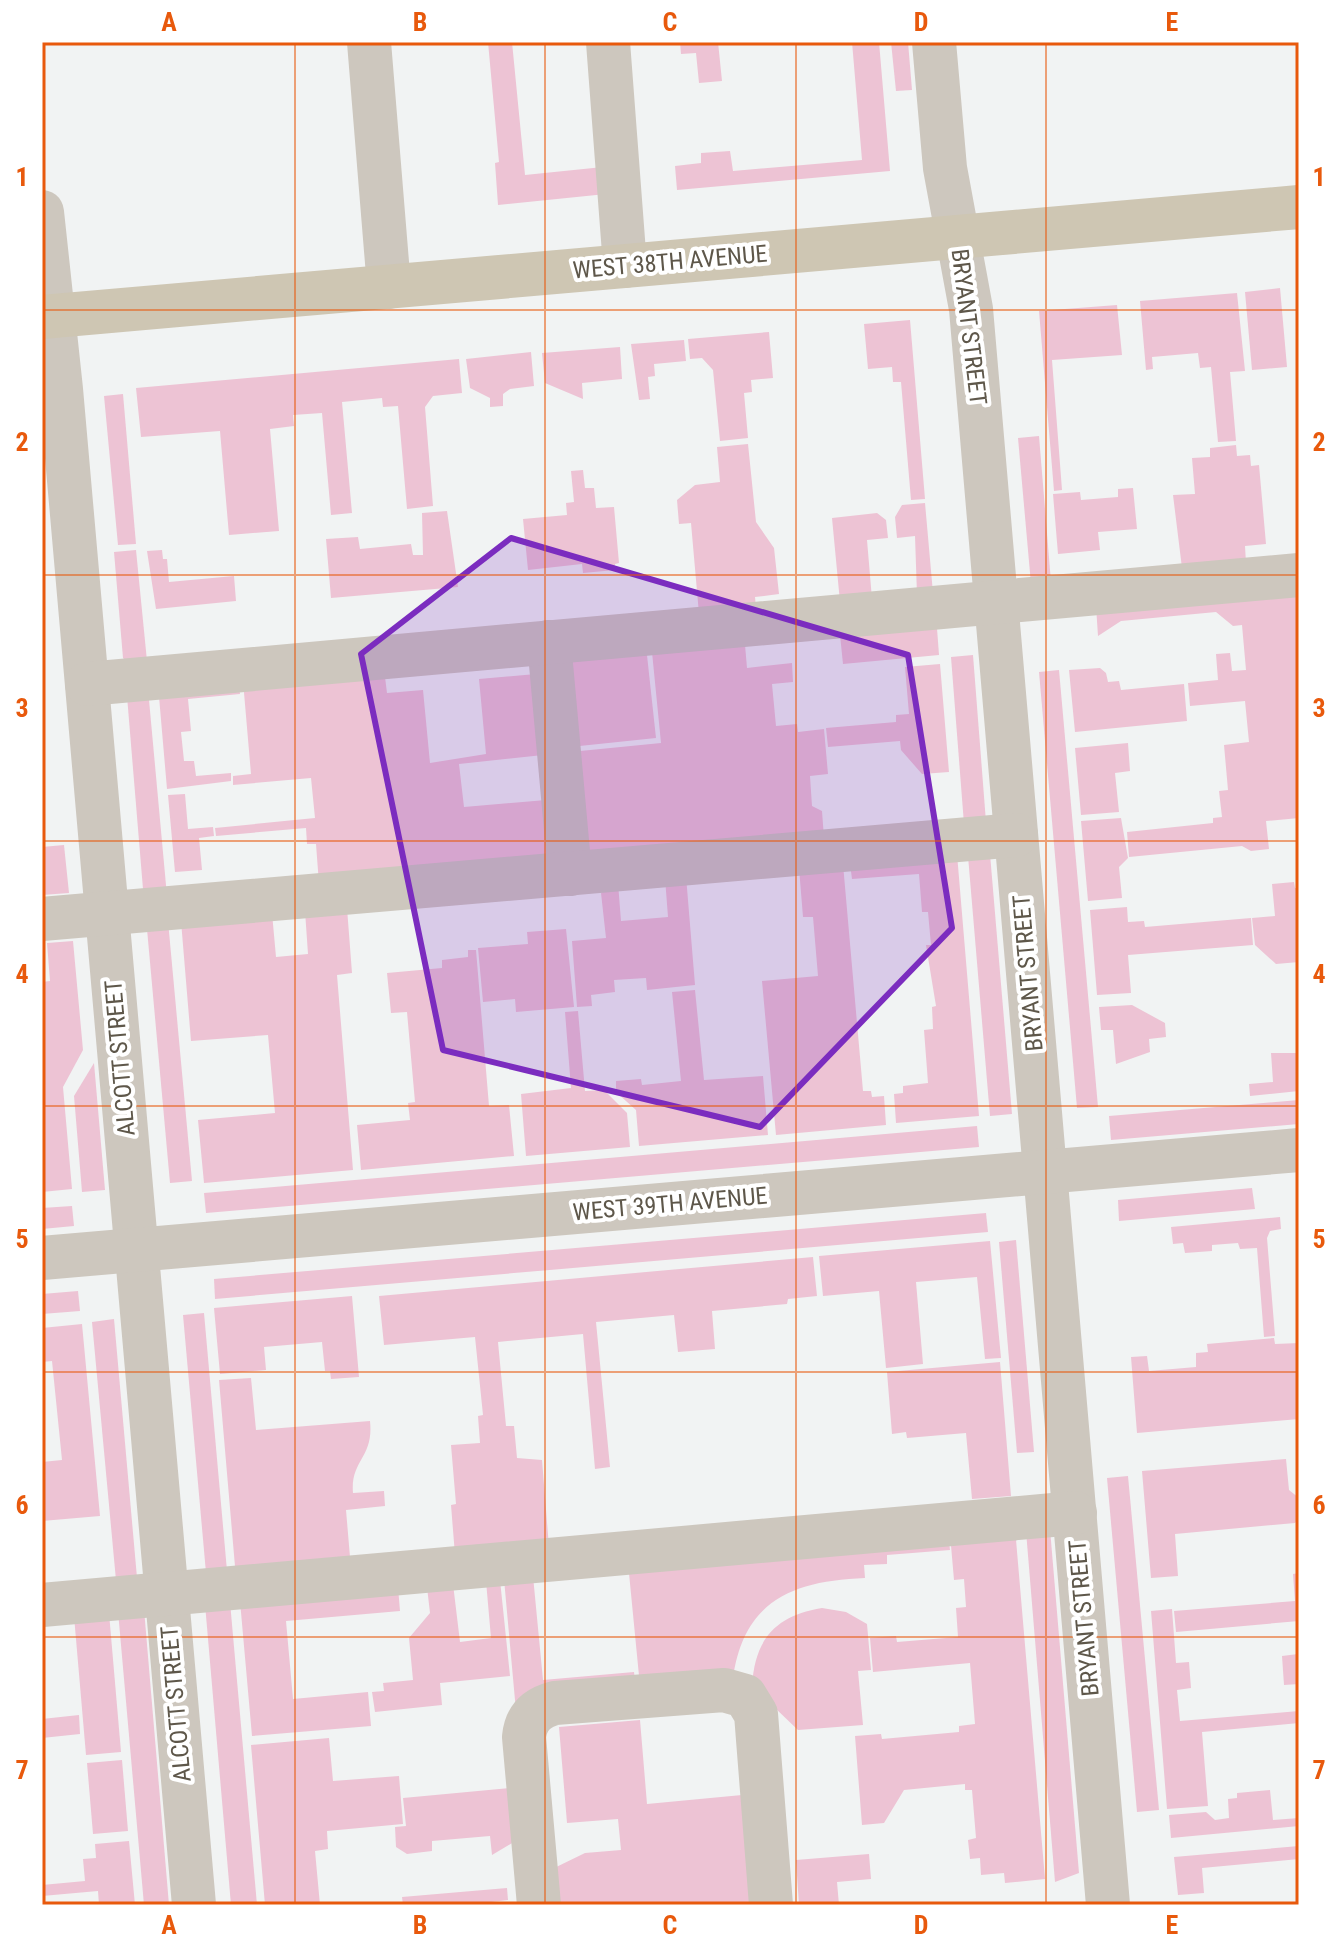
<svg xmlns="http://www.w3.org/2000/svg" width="1341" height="1947" viewBox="0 0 1341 1947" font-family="'Roboto Condensed',sans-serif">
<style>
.green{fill:#edc3d4}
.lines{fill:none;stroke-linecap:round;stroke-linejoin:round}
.minor{stroke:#cdc7be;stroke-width:44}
.major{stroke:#cec6b3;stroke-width:44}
.marked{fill:#7b2cbf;fill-opacity:0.2;stroke:#7b2cbf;stroke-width:6;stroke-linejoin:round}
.grid{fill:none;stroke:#e8590c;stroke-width:2;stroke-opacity:0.55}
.labels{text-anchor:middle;stroke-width:8;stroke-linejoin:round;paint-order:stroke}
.street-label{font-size:24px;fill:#5e574a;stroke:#fff}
.neatline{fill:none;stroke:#e8590c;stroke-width:3}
.grid-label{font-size:26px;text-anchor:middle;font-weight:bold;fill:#e8590c}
</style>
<rect width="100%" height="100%" fill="#f1f3f3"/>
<g class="green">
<polygon points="488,42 512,42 525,175 603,167 606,194 498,205 495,163 499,162"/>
<polygon points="680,42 718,42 722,81 699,83 696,53 681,54"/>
<polygon points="852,42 879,42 890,171 677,190 675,166 701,163 701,153 730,151 733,171 862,160"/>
<polygon points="891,42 908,42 912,90 896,91"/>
<polygon points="1280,288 1287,367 1252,370 1245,292"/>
<polygon points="1237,293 1245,371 1230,372 1236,441 1218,442 1211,367 1200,368 1198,353 1152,357 1153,369 1146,370 1140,301"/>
<polygon points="1117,305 1122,355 1052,360 1062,490 1054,491 1039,311"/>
<polygon points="910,320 925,499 911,500 901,382 893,382 892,367 868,369 864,324"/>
<polygon points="769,332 773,378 751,380 752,392 744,393 748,438 720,441 713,370 702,358 690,359 688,339"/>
<polygon points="684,340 686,361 654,364 655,376 648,377 650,399 639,400 631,344"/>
<polygon points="620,347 622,379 582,383 583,399 545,383 542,353"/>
<polygon points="531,352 534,386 510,389 503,394 503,406 490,407 490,398 470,388 466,359"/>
<polygon points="459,359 462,393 433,396 425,407 433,506 407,509 398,406 383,407 382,398 342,402 352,513 331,515 322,413 293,415 294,426 270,429 279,531 229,535 220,431 141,437 136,388"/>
<polygon points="123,394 136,544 118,545 104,396"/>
<polygon points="1039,436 1051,582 1031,584 1018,438"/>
<polygon points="748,444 756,522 774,548 779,594 755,597 756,608 699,614 691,523 679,524 677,500 695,485 720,482 717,447"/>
<polygon points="1236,445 1237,456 1250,455 1251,466 1259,465 1266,544 1245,546 1246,563 1182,568 1173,495 1195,494 1192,458 1210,457 1210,448"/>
<polygon points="583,470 585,488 594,488 596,508 614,507 619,563 615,564 615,570 583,573 582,564 528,570 523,519 567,515 566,503 574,502 571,471"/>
<polygon points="1133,488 1137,529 1098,532 1100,550 1058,554 1053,494 1080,492 1081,500 1118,497 1118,489"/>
<polygon points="925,503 933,593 917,595 915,536 897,538 895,517 902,505"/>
<polygon points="447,511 458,587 331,598 326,539 358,537 360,549 411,544 413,555 423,555 422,513"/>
<polygon points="877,513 886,520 888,538 867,540 872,599 840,602 832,518"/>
<polygon points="136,550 147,661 128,663 123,658 114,552"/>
<polygon points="162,550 163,559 167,559 169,582 234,576 236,601 156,609 147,551"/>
<polygon points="1299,588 1299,818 1266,821 1269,849 1251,851 1242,846 1129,857 1127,832 1213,823 1213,818 1222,817 1219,791 1228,790 1224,745 1249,742 1245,701 1190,706 1188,683 1218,680 1216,654 1230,653 1232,671 1246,670 1242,625 1233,626 1216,612 1121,621 1098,636 1096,606"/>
<polygon points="936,615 939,655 843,664 840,635"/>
<polygon points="744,633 747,668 792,663 793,682 772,684 776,726 797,724 798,732 824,729 828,774 810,776 812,806 822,811 824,838 581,861 570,752 661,743 651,642"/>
<polygon points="646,646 656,738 570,747 572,653"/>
<polygon points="973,655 986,822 964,824 951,657"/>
<polygon points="940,664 949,772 922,774 901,750 900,741 828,747 826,728 896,722 896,715 909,714 905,667"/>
<polygon points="1100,668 1106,673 1108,682 1119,681 1121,690 1184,684 1187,721 1075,732 1069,670"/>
<polygon points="384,669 387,693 423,690 430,763 486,754 479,679 536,674 543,755 459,764 464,807 546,800 552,863 319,884 316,844 307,844 306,828 216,836 215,828 315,818 311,778 233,785 233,776 251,774 243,681"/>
<polygon points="1059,670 1098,1107 1077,1108 1039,672"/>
<polygon points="238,678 240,694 188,699 191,731 181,732 184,761 194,761 196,776 231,773 231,781 167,789 158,685"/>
<polygon points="148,689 167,896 143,889 127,696"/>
<polygon points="1128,743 1130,771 1115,773 1119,812 1081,815 1075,748"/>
<polygon points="185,794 188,829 213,827 214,836 199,838 202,870 175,872 168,795"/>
<polygon points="1121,818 1128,858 1119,867 1122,898 1088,901 1081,821"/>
<polygon points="64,845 69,893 42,895 42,847"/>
<polygon points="957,854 979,1116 896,1123 894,1094 903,1093 903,1086 928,1083 924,1030 933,1029 932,1007 936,1006 926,945 931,945 928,912 922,912 919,874 852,879 850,864"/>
<polygon points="990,854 1012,1114 990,1116 968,856"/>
<polygon points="843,864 863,1091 871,1091 872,1097 884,1096 886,1125 776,1135 762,981 818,976 813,917 803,917 799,868"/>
<polygon points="686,876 695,985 647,990 646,978 614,980 615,992 591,995 592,1006 577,1007 572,941 606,938 601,893 618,883 621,921 668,917 665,878"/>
<polygon points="1294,882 1295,888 1299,888 1299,962 1276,964 1255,945 1252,918 1275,916 1272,884"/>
<polygon points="1127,907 1128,922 1144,921 1145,927 1251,918 1253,945 1128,955 1131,993 1097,995 1090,910"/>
<polygon points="347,908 352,973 337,975 353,1170 204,1183 198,1120 275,1113 268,1035 191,1041 181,921 272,913 276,957 308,954 305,911"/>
<polygon points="168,921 192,1181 170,1183 147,929"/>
<polygon points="566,929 574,1007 516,1012 515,999 483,1002 478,948 528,944 527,932"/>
<polygon points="73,941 83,1050 63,1087 72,1189 42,1192 42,982 50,981 47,943"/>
<polygon points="468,950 476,950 489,1106 509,1105 514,1156 361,1170 357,1125 410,1120 408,1103 415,1102 407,1012 391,1013 387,973 442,968 442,960 468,957"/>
<polygon points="695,990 704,1080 763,1076 768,1135 639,1146 636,1110 616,1092 616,1081 641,1079 642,1085 681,1081 672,992"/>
<polygon points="1132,1005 1165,1023 1166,1037 1149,1039 1150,1052 1116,1064 1113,1030 1101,1030 1099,1007"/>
<polygon points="578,1011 585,1091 604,1090 627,1113 630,1147 526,1156 521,1094 571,1088 565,1012"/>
<polygon points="1271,1053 1299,1053 1299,1091 1250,1096 1249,1084 1273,1082"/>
<polygon points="94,1063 105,1190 82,1192 74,1096"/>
<polygon points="1299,1100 1299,1124 1111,1140 1109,1116"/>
<polygon points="977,1126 979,1147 206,1213 204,1193"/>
<polygon points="1252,1188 1255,1209 1119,1221 1118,1200"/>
<polygon points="72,1206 74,1226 42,1229 42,1208"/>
<polygon points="986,1213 988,1232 215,1299 214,1279"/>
<polygon points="1280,1217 1281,1229 1270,1231 1267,1238 1275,1336 1264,1337 1257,1248 1240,1249 1238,1243 1212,1245 1212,1251 1185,1253 1183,1243 1173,1244 1171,1227"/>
<polygon points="1016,1240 1034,1452 1017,1453 999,1242"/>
<polygon points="990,1241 1001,1358 985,1359 977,1277 916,1282 923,1364 886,1368 879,1291 823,1296 819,1256"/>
<polygon points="813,1257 817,1296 788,1299 787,1304 712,1311 715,1349 678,1352 674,1315 596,1322 610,1467 595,1469 583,1334 498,1342 506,1426 514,1426 517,1458 542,1460 549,1547 455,1555 451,1505 456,1504 451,1445 480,1443 478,1416 483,1415 475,1337 384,1345 379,1296"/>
<polygon points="78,1291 80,1311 42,1314 42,1294"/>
<polygon points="352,1296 359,1377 331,1379 330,1371 325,1371 322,1342 264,1347 266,1370 220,1374 214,1308"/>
<polygon points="204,1313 228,1582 207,1584 183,1315"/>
<polygon points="114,1319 138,1589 117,1591 92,1322"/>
<polygon points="82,1324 100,1516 42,1521 42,1462 62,1460 52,1361 42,1362 42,1328"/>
<polygon points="1274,1338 1275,1344 1299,1343 1299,1419 1137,1433 1131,1357 1147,1356 1149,1371 1196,1367 1196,1353 1208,1352 1207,1344"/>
<polygon points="1000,1362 1011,1496 972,1499 966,1433 907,1438 906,1432 892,1434 887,1372"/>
<path d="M251 1378 256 1430 370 1421C374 1458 350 1460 353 1493L384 1491 385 1506 346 1510 350 1557 236 1578 219 1380Z"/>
<polygon points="1286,1459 1289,1490 1299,1498 1299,1518 1295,1523 1175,1534 1178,1576 1151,1578 1142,1471"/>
<polygon points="1128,1476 1159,1810 1137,1812 1107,1478"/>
<polygon points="1015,1528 1045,1879 1005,1883 1004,1873 981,1875 980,1858 970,1859 968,1840 976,1838 972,1790 965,1790 965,1784 904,1790 884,1823 862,1825 855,1736 881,1734 882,1739 959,1732 959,1726 975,1724 970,1663 873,1672 870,1638 896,1636 897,1642 958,1637 956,1608 966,1607 964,1579 954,1580 950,1534"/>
<polygon points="1050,1529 1079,1873 1055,1882 1026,1531"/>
<path d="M948 1534 950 1550 887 1555V1564L864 1565 865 1578C793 1581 744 1600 733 1678L640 1686 628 1563Z"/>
<polygon points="1299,1573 1299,1621 1176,1632 1174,1611 1295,1601 1293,1574"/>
<polygon points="533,1576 543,1680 634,1672 636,1690 517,1722 504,1579"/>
<polygon points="500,1580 510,1676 440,1683 442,1705 375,1712 372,1692 384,1691 383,1683 413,1680 409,1638 430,1613 427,1587 453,1584 460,1642 491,1638 486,1581"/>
<polygon points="398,1587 400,1611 286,1621 293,1699 368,1692 371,1726 252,1736 240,1601"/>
<polygon points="230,1602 257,1905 231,1905 205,1604"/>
<path d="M822 1608 846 1612 867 1624 871 1670 858 1671 863 1725 798 1730 752 1686C755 1639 775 1616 822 1608Z"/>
<polygon points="144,1609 169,1905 144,1905 118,1611"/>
<polygon points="1172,1609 1176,1663 1189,1662 1191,1688 1177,1690 1180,1721 1299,1711 1299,1723 1202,1732 1208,1806 1167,1809 1151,1611"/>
<polygon points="109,1613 121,1752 86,1755 74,1616"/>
<polygon points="1299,1625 1299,1684 1284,1685 1282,1656 1298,1654 1296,1626"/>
<polygon points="79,1715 80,1734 42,1738 42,1719"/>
<polygon points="640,1720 647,1804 742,1795 752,1905 549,1905 546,1872 585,1853 621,1850 618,1819 567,1823 559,1727"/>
<polygon points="329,1738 333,1781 399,1776 403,1824 327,1831 328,1849 315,1851 320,1905 265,1905 251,1745"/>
<polygon points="122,1760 128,1831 93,1834 87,1763"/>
<polygon points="520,1787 524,1836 492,1855 490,1836 432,1841 432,1851 407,1854 396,1847 395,1827 406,1826 403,1798"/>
<polygon points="1270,1790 1273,1820 1299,1818 1299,1826 1171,1838 1169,1815 1206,1812 1215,1820 1229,1818 1228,1799 1237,1798 1237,1793"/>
<polygon points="129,1841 135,1905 99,1905 98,1891 42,1896 42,1885 85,1881 83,1859 96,1858 95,1844"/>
<polygon points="1299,1846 1299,1859 1202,1868 1204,1893 1178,1895 1174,1857"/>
<polygon points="869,1854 871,1879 837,1882 839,1905 799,1905 796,1860"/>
<polygon points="507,1888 508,1900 465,1905 403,1905 402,1897"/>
</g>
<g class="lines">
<g class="minor">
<polyline points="369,42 389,287"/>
<polyline points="608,42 625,266"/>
<polyline points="934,42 945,168 971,309 1108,1905"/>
<polyline points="42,212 61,389 194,1905"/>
<polyline points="549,642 570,874"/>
<polyline points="87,684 1299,575"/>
<polyline points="42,919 1016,835"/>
<polyline points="42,1258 1299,1150"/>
<polyline points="42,1605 1075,1513"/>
<path d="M539 1905 524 1737C526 1718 536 1708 555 1703L724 1690 745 1696 756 1714 771 1905"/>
</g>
<polyline class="major" points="42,317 1299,207"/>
</g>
<path class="marked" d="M511 538 908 655 952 928 760 1127 443 1050 361 654Z"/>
<path class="grid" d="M295 42V1905M545 42V1905M796 42V1905M1046 42V1905M42 310H1299M42 575H1299M42 841H1299M42 1106H1299M42 1372H1299M42 1637H1299"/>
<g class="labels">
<g class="street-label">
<text transform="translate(670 262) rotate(-5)" y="8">WEST 38TH AVENUE</text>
<text transform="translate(969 327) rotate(83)" y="8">BRYANT STREET</text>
<text transform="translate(1028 973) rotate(-95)" y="8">BRYANT STREET</text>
<text transform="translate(120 1058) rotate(-95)" y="8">ALCOTT STREET</text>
<text transform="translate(670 1204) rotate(-5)" y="8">WEST 39TH AVENUE</text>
<text transform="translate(1084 1618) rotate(-95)" y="8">BRYANT STREET</text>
<text transform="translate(176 1704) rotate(-95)" y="8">ALCOTT STREET</text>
</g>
</g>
<rect width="1341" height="1947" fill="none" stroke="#ffffff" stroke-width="88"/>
<rect x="44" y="44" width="1253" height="1859" class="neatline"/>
<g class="grid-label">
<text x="169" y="31">A</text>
<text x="420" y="31">B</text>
<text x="670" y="31">C</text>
<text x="921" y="31">D</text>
<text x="1172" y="31">E</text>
<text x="22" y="186">1</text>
<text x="1319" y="186">1</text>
<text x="22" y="451">2</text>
<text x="1319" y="451">2</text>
<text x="22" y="717">3</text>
<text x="1319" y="717">3</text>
<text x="22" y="983">4</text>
<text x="1319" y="983">4</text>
<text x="22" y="1248">5</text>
<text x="1319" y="1248">5</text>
<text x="22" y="1514">6</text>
<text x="1319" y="1514">6</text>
<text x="22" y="1779">7</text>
<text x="1319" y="1779">7</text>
<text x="169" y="1934">A</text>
<text x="420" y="1934">B</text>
<text x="670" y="1934">C</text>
<text x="921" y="1934">D</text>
<text x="1172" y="1934">E</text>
</g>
</svg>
